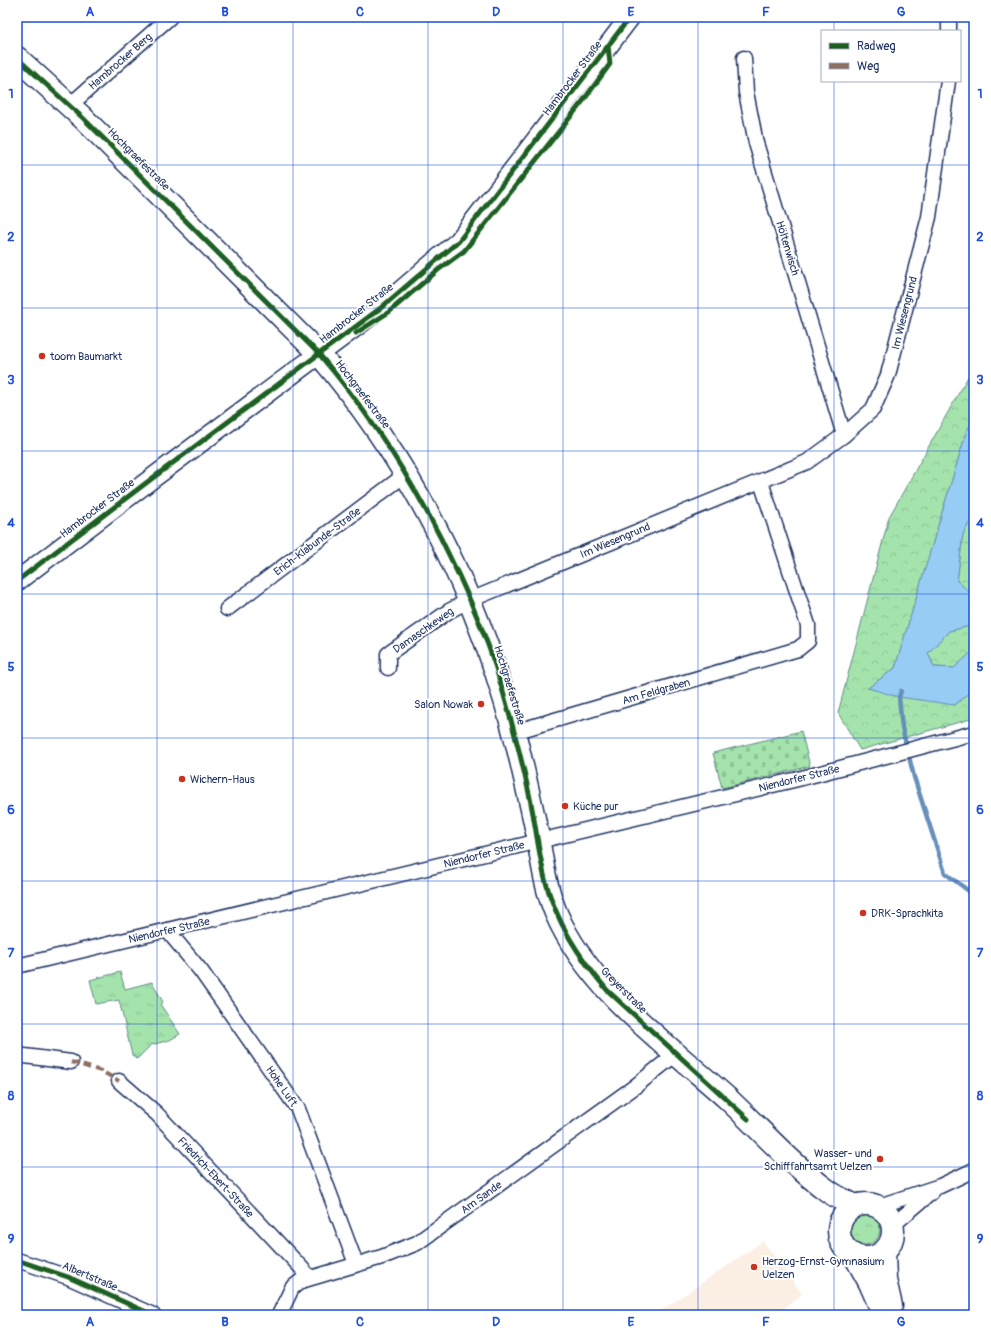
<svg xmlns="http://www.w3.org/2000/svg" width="991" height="1332" viewBox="0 0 991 1332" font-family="Pangolin,sans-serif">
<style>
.built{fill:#fbefe3}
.grass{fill:url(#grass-tufts);stroke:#608a85}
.forest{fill:url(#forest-crowns);stroke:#608a85}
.cemetery{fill:url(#cemetery-stones);stroke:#608a85}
.water{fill:#97cdf5;stroke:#658eb9}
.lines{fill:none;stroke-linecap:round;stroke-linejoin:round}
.stream{stroke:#658eb9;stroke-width:4.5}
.street-casing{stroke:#1b2f5e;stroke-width:17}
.secondary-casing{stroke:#1b2f5e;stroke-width:22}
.primary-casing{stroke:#1b2f5e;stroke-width:25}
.street{stroke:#fff;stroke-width:14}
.secondary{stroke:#fff;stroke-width:19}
.primary{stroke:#fff;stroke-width:22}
.quiet{stroke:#8d6e63;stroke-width:4;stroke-dasharray:8 4;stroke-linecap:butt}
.cycleway-casing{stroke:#fff;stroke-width:8}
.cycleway{stroke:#1b5e20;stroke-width:5}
.grid{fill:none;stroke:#1d4ed8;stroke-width:1;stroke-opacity:0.55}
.poi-dot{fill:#c8321e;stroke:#fff;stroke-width:1.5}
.labels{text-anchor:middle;stroke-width:4;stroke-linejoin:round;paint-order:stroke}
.street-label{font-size:11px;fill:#1b2f5e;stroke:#fff}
.poi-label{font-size:11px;fill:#1b2f5e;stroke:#fff;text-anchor:start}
.neatline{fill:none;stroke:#1d4ed8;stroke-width:1.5}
.grid-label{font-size:13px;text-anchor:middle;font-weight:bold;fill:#1d4ed8}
</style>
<defs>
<pattern id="grass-tufts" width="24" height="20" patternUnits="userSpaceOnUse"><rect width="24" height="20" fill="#a4e4ac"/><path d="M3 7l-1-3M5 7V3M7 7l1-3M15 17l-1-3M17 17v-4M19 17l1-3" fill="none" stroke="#8dc496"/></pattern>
<pattern id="forest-crowns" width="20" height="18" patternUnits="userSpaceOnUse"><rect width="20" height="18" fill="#a4e4ac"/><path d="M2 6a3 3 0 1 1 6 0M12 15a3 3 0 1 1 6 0" fill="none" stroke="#8dc496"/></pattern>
<pattern id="cemetery-stones" width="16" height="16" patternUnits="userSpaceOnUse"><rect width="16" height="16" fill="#a4e4ac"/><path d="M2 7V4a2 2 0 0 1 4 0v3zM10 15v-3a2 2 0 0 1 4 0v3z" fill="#8dc496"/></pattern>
</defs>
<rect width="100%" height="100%" fill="#fff"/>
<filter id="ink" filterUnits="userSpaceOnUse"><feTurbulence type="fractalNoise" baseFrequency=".025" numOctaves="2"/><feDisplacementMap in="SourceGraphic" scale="8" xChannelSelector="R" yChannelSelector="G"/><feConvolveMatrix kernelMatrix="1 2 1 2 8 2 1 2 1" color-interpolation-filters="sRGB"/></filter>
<g filter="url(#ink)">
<polygon class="built" points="763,1241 802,1294 784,1308 789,1315 655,1315"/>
<g class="grass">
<polygon points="120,972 125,989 152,982 163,1002 160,1004 180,1034 170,1040 151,1045 137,1059 132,1055 119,1000 96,1004 90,980"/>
<circle cx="865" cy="1230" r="15"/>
</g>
<g class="forest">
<polygon points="974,366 974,420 967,430 895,668 868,688 955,705 974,688 974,718 860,750 838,713 889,517"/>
<polygon points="974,514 974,596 957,581 963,534"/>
<path d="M974 625C974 654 976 650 954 668L934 667 928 653 949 631Z"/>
</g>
<polygon class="cemetery" points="801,731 810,766 722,788 713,753"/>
<polygon class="water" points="974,420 974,514 963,534 957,581 974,596 974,625 949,631 928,653 934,667 954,668 974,650 974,688 955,705 899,697 868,688 895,668 967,430"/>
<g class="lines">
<polyline class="stream" points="901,691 899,697 902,728 914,777 945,873 974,895"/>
<defs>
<g id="street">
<polyline points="949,17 949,31"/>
<polyline points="744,58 746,92 756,143 844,435"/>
<polyline points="69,106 170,17"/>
<polyline points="227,609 406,474"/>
<polyline points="388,668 388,654 449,611 470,600 807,462 844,435 873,409 888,375 929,217 948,81"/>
<polyline points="514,732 798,649 808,641 808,625 761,482"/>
<polyline points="167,930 201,971 298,1109 356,1264"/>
<polyline points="17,966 798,779 974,733"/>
<polyline points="17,1055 71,1062"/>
<polyline points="119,1081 157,1114 310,1277"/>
<polyline points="879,1206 940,1186 974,1170"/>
<polyline points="893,1225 932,1192"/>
<polyline points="17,1260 68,1277 153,1315"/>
<polyline points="279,1315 292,1288 301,1281 382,1257 417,1243 633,1088 677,1053"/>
</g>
<polyline id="secondary" points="17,581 150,480 382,307 459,241 630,17"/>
<g id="primary">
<path d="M17 58 83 118 319 354C413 465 478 595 515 736 523 768 530 800 537 832 542 860 545 887 556 913 589 990 667 1044 728 1099 761 1130 791 1164 828 1191 836 1197 846 1201 855 1206"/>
<circle cx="866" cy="1231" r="27"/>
<polyline points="884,1252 885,1280 891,1306"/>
<polyline points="855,1256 870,1283 884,1315"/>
</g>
</defs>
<use href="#street" class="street-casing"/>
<use href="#secondary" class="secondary-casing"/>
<use href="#primary" class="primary-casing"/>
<use href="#street" class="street"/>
<use href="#secondary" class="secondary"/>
<use href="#primary" class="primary"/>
<polyline class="quiet" points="71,1062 101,1071 119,1081"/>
<defs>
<g id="cycleway">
<path d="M17 58 83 118 319 354C376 421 422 495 459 576 473 606 486 637 496 668 508 708 519 748 528 789 535 819 538 850 545 879 556 922 579 957 607 990L748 1119"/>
<polyline points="356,333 389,312 438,270 464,251 583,101 610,64 608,46"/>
<polyline points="17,581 150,480 382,307 459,241 630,17"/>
<polyline points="17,1260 68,1277 153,1315"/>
</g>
</defs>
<use href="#cycleway" class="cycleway-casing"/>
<use href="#cycleway" class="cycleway"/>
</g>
</g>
<path class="grid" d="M157 17V1315M293 17V1315M428 17V1315M563 17V1315M698 17V1315M834 17V31M834 81V1315M17 165H974M17 308H974M17 451H974M17 594H974M17 738H974M17 881H974M17 1024H974M17 1167H974"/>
<g class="poi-dot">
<circle cx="42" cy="356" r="4"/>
<circle cx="481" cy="704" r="4"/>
<circle cx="182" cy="779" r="4"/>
<circle cx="565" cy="806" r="4"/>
<circle cx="863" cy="913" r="4"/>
<circle cx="880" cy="1159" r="4"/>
<circle cx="754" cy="1267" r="4"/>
</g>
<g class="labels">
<g class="street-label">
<text transform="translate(120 61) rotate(-41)" y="4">Hambrocker Berg</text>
<text transform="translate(572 78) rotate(-53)" y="4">Hambrocker Straße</text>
<text transform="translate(139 159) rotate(45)" y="4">Hochgraefestraße</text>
<text transform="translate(788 248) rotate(73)" y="4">Höltenwisch</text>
<text transform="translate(356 313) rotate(-38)" y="4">Hambrocker Straße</text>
<text transform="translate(904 313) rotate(-76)" y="4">Im Wiesengrund</text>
<text transform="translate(363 394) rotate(53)" y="4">Hochgraefestraße</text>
<text transform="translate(97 508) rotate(-37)" y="4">Hambrocker Straße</text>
<text transform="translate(615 540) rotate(-23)" y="4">Im Wiesengrund</text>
<text transform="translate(317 541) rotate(-37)" y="4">Erich-Klabunde-Straße</text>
<text transform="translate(423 630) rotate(-35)" y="4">Damaschkeweg</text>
<text transform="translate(510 685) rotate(73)" y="4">Hochgraefestraße</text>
<text transform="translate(656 691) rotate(-16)" y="4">Am Feldgraben</text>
<text transform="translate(799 778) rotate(-14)" y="4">Niendorfer Straße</text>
<text transform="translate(484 854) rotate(-14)" y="4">Niendorfer Straße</text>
<text transform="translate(169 930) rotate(-13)" y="4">Niendorfer Straße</text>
<text transform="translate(624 990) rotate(45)" y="4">Greyerstraße</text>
<text transform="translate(282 1086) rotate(55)" y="4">Hohe Luft</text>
<text transform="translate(216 1177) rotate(47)" y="4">Friedrich-Ebert-Straße</text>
<text transform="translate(481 1197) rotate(-36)" y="4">Am Sande</text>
<text transform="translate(90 1276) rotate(23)" y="4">Albertstraße</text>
</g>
<g class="poi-label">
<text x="50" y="360">toom Baumarkt</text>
<text x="473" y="708" text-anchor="end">Salon Nowak</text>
<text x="190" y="783">Wichern-Haus</text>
<text x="573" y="810">Küche pur</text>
<text x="871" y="917">DRK-Sprachkita</text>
<text x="872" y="1157" text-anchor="end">Wasser- und<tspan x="872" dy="13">Schifffahrtsamt Uelzen</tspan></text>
<text x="762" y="1265">Herzog-Ernst-Gymnasium<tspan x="762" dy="13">Uelzen</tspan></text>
</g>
</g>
<rect width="991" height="1332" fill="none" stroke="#fff" stroke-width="44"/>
<rect x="821" y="30" width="140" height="52" fill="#ffffff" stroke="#a4acbf"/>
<rect x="829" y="43" width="20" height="6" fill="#1b5e20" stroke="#a4acbf"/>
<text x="857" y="50" font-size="12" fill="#1b2f5e">Radweg</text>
<rect x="829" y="63" width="20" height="6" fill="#8d6e63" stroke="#a4acbf"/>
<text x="857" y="70" font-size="12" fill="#1b2f5e">Weg</text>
<rect x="22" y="22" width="947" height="1288" class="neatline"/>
<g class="grid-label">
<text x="90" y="16">A</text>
<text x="225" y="16">B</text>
<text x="360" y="16">C</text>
<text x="496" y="16">D</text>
<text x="631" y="16">E</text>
<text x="766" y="16">F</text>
<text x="901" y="16">G</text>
<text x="11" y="98">1</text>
<text x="980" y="98">1</text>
<text x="11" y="241">2</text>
<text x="980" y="241">2</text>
<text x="11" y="384">3</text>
<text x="980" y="384">3</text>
<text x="11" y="527">4</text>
<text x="980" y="527">4</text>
<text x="11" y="671">5</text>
<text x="980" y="671">5</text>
<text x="11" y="814">6</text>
<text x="980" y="814">6</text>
<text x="11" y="957">7</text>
<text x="980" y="957">7</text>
<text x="11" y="1100">8</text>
<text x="980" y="1100">8</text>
<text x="11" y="1243">9</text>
<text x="980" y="1243">9</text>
<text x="90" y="1326">A</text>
<text x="225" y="1326">B</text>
<text x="360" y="1326">C</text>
<text x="496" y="1326">D</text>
<text x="631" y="1326">E</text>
<text x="766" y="1326">F</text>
<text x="901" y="1326">G</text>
</g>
</svg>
